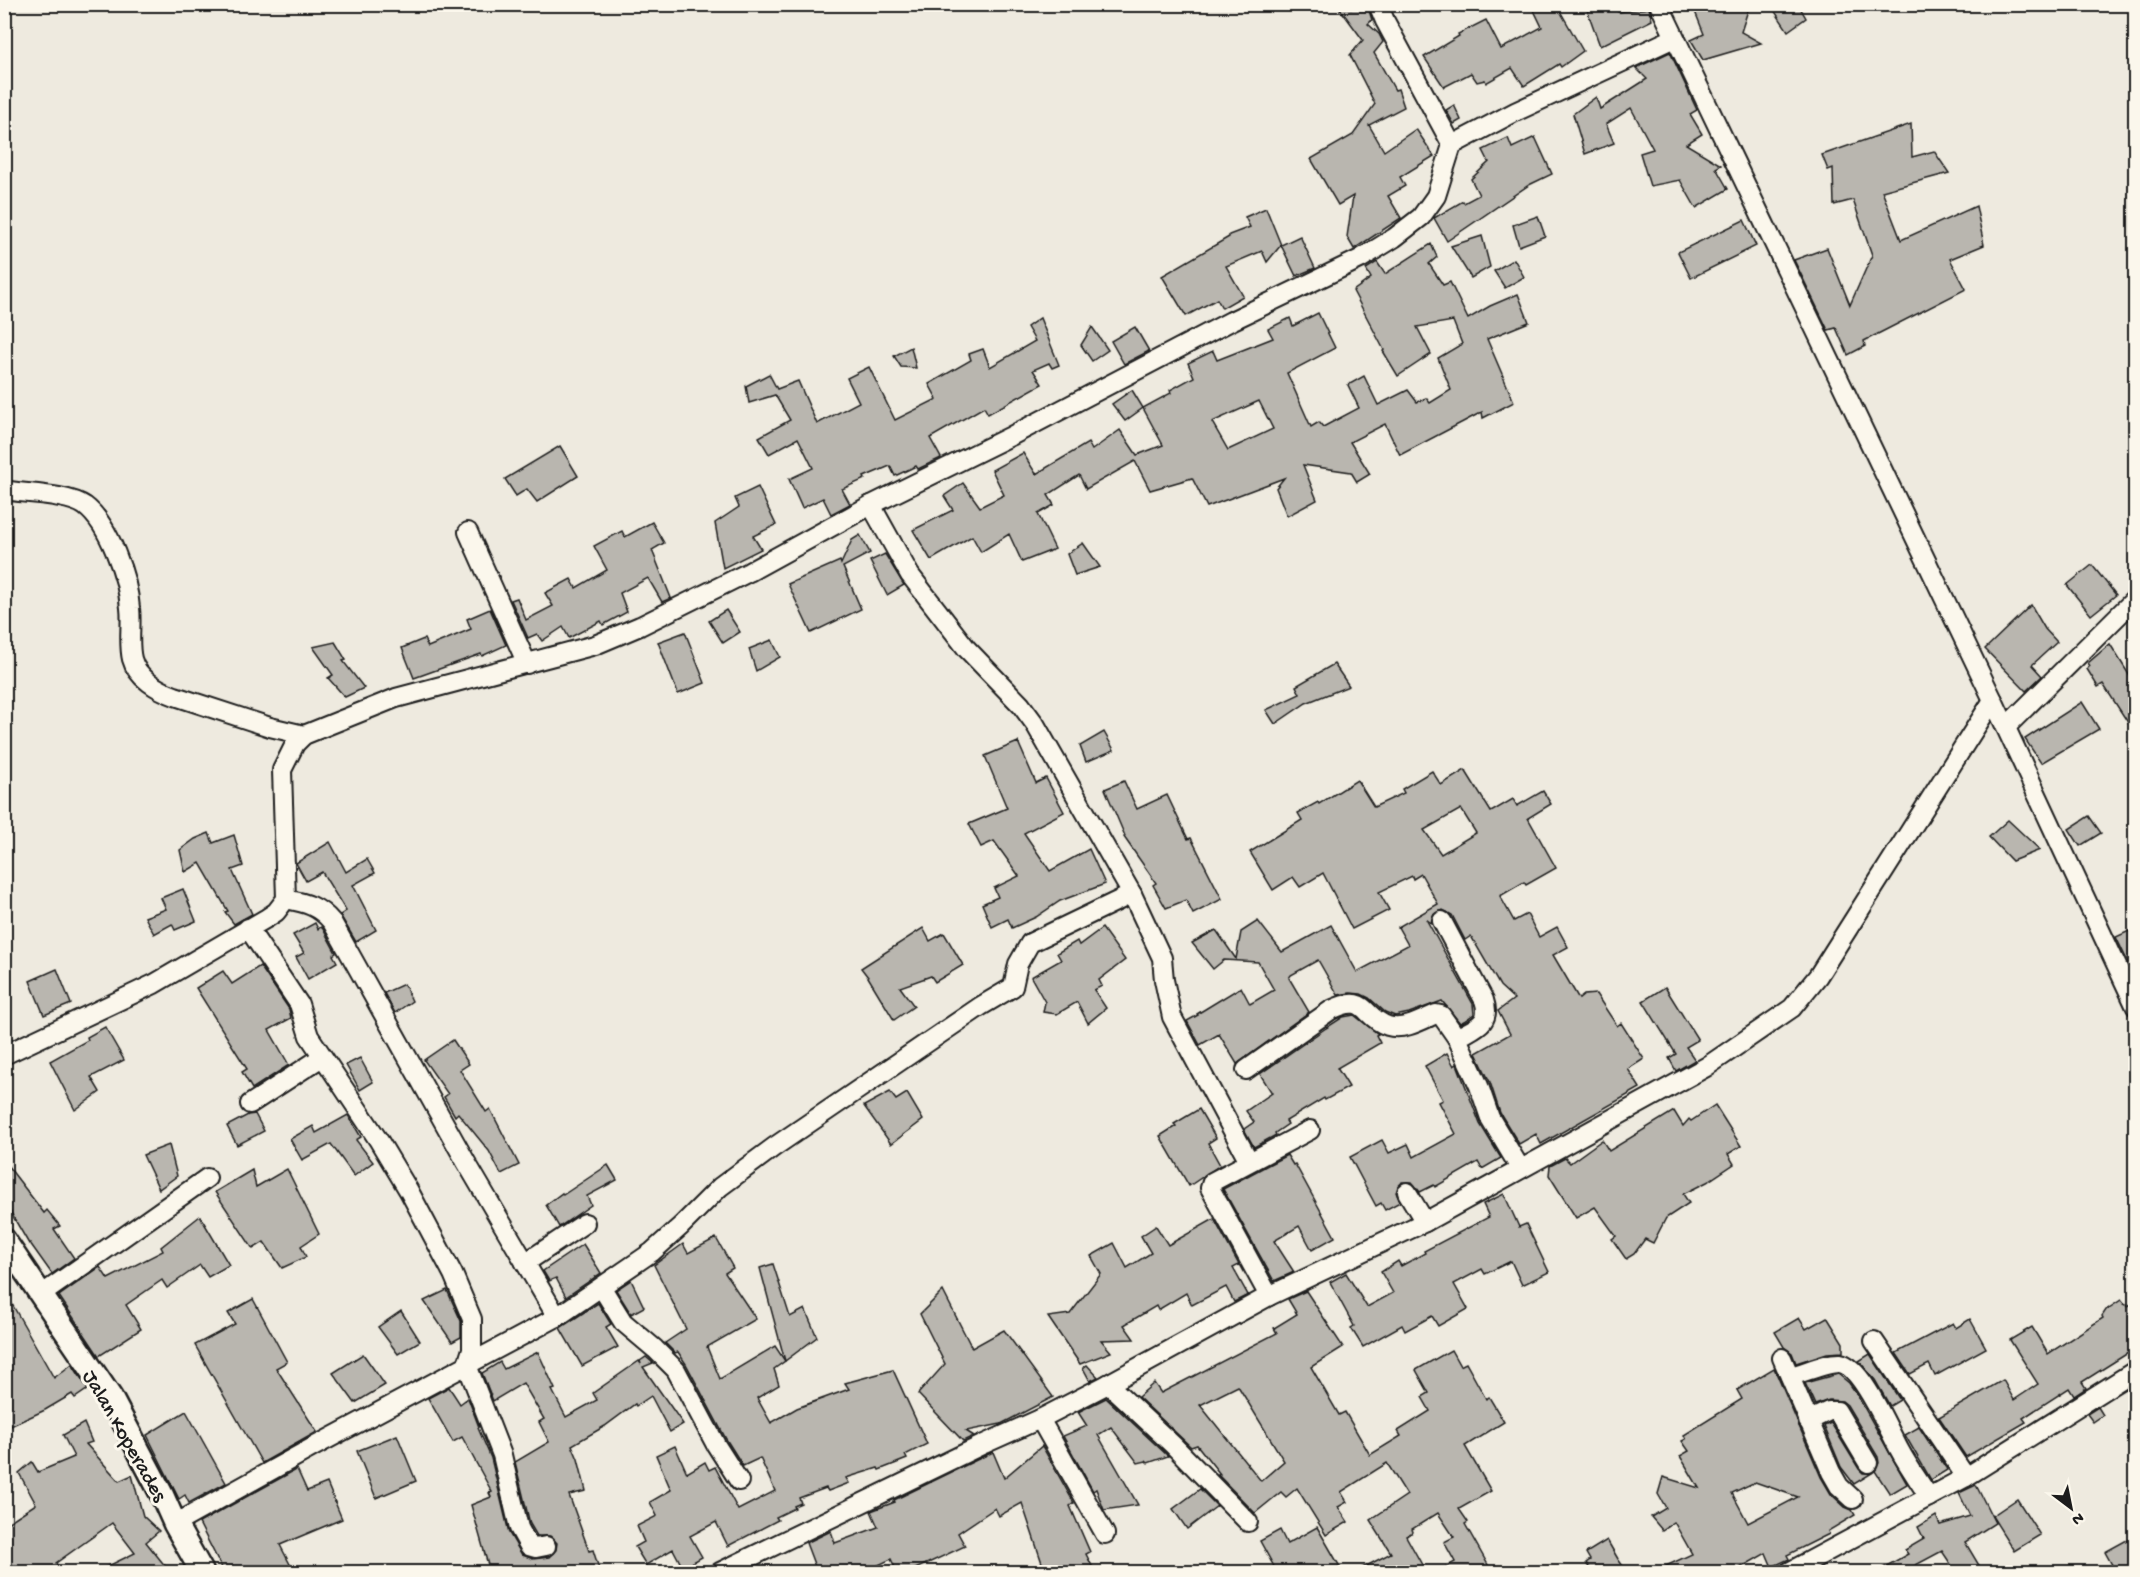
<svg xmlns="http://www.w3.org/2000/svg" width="2140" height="1577" viewBox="0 0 2140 1577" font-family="'Gochi Hand',sans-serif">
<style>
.building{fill:#b9b6af;stroke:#1c1c1c;stroke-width:1.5;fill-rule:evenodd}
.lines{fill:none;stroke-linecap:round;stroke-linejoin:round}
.minor-casing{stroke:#1c1c1c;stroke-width:22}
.tertiary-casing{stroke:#1c1c1c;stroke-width:27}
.minor{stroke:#fbf7ec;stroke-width:18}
.tertiary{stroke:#fbf7ec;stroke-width:22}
.labels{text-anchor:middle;stroke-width:6;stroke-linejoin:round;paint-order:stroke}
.street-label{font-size:21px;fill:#1c1c1c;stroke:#fbf7ec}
</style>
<rect width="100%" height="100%" fill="#eeeadf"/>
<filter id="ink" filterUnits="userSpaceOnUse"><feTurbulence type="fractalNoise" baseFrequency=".0167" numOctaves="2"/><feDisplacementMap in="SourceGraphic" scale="12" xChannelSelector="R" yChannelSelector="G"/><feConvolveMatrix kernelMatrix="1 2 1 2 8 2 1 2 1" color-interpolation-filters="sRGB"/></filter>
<g filter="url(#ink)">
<g class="building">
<polygon points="1340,4 1346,4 1351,9 1358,4 1367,4 1372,20 1368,24 1379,34 1383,42 1374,53 1395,90 1398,89 1404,107 1369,125 1384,151 1416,129 1434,156 1400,177 1405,186 1388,196 1401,218 1354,249 1347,237 1353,196 1338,205 1311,159 1353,135 1375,104 1350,55 1363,40 1338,6"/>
<polygon points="1531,4 1556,4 1583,51 1561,67 1559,64 1524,86 1512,68 1486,83 1485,80 1477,82 1471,73 1444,87 1424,57 1459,36 1458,34 1486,20 1501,49 1542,27"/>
<polygon points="1585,4 1614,4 1618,12 1649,8 1652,20 1600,46"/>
<polygon points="1692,4 1750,4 1741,32 1761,43 1703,60 1691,40 1704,34"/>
<polygon points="1770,4 1798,4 1806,18 1788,31"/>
<polygon points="1670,52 1697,110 1690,114 1702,134 1686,144 1721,165 1716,168 1728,189 1696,208 1680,180 1650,186 1640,153 1653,149 1631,108 1606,124 1614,143 1585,154 1573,114 1596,97 1600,109 1647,79 1636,68"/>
<polygon points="1454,105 1461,120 1454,124 1446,110"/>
<polygon points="1911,124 1912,157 1934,151 1949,173 1882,191 1901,240 1976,206 1984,245 1950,259 1966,289 1864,341 1865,346 1848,355 1836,328 1828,330 1794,260 1827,248 1850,305 1872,255 1853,200 1834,205 1833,168 1828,170 1822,155"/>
<polygon points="1535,137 1552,174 1529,185 1447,241 1434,218 1463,201 1464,203 1479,195 1471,179 1489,162 1483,150 1508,138 1512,148"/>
<polygon points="1266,208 1281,245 1267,262 1262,251 1226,266 1243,296 1222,308 1217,299 1186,316 1162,276 1229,237 1229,235 1250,227 1245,217"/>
<polygon points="1538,216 1545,236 1519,246 1513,225"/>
<polygon points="1744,220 1756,246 1691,278 1678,252"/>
<polygon points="1300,236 1315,268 1296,276 1281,245"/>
<polygon points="1482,236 1490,267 1471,278 1451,246"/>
<path d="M1431 244 1437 257 1429 264 1443 285 1450 282 1468 319 1490 306 1518 294 1529 322 1487 339 1514 402 1483 418 1482 412 1400 455 1385 424 1350 442 1370 474 1357 482 1351 472 1303 465 1317 500 1287 516 1276 488 1284 478 1207 507 1192 478 1150 490 1135 461 1086 489 1079 475 1048 495 1054 505 1038 514 1055 549 1022 562 1009 534 981 552 972 536 931 560 913 530 953 510 944 496 963 483 980 507 1004 495 992 470 1023 453 1036 474 1088 443 1092 450 1120 430 1137 455 1163 445 1143 408 1171 393 1170 390 1194 377 1188 363 1213 351 1217 360 1273 338 1268 329 1290 318 1293 326 1318 313 1335 348 1287 373 1311 427 1319 422 1323 427 1359 408 1348 385 1364 376 1378 405 1408 390 1417 402 1426 398 1430 403 1451 390 1438 358 1462 344 1453 321 1417 327 1431 354 1398 376 1383 351 1384 350 1353 291 1371 278 1366 269 1377 262 1385 274ZM1259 401 1273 429 1228 450 1212 422Z"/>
<polygon points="1514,259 1524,277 1505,288 1494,271"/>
<polygon points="1040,318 1059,365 1052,368 1049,363 1033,370 1042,384 988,414 984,407 930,438 941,458 918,469 916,466 895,476 890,466 864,477 865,479 842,489 850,504 831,514 823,498 802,508 789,479 813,468 798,438 769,454 759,437 790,420 775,395 749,403 746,386 769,374 777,389 798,381 817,424 859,402 847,378 869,367 895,420 937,399 929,384 971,360 969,354 983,349 990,367 1035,341 1027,327"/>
<polygon points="1092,327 1108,350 1092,361 1081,345"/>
<polygon points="1135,327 1149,351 1124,364 1111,341"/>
<polygon points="911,347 916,368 901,367 894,356"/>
<polygon points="1132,390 1143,408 1125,421 1112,404"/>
<polygon points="560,446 578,476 537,502 527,489 516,496 505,479"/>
<polygon points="758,487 776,525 753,536 761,549 723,568 715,523 739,507 735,498"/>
<polygon points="652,522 664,543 652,550 671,598 662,602 648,578 620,593 627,612 603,625 601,621 569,638 563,627 542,641 537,634 528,638 511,600 517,598 526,620 553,606 545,593 571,579 576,588 607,570 594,546 622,531 625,537"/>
<polygon points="860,535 870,553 843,567 861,609 811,633 788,584 840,561 841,564 852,540"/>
<polygon points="1083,543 1100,567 1075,575 1067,554"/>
<polygon points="885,554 904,585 887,595 870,561"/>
<polygon points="2092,565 2116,595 2091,615 2067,585"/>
<polygon points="2031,605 2045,629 2057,642 2032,665 2042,676 2026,691 1985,649"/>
<polygon points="490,609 506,645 482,656 481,654 414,678 402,648 424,639 428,647 471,629 467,619"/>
<polygon points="726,610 740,632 723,643 709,621"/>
<polygon points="685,632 705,683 678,694 658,642"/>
<polygon points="772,640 780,657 756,671 749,649"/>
<polygon points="335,642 346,660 343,661 364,688 345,697 328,678 333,675 313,647"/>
<polygon points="2110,644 2136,686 2136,735 2103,684 2098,687 2087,669 2090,666 2088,663"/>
<polygon points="1334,664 1349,686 1306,703 1275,724 1266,710 1300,694 1296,686"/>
<polygon points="2082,702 2099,729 2041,763 2025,739"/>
<polygon points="1104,732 1114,750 1086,762 1080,746"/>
<polygon points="1018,742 1036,783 1046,778 1064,812 1024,833 1050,871 1089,849 1105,884 1060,901 1036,917 1012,928 1008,919 992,927 982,904 998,897 994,888 1019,876 994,841 981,847 969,824 1007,808 985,756"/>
<path d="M1465 770 1491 812 1513 799 1517 806 1543 791 1551 804 1528 818 1556 868 1526 885 1524 882 1500 896 1514 921 1527 914 1539 937 1557 927 1568 947 1553 955 1579 999 1584 995 1596 994 1617 1026 1621 1023 1644 1059 1628 1069 1640 1088 1541 1144 1536 1134 1519 1144 1500 1113 1490 1082 1476 1053 1510 1034 1498 1011 1514 999 1500 986 1471 936 1465 940 1452 915 1443 910 1433 915 1431 923 1426 919 1473 1004 1474 1014 1464 1021 1460 1023 1442 1001 1409 1013 1395 1016 1385 1012 1369 998 1361 994 1350 993 1338 995 1318 960 1291 975 1289 978 1309 1012 1237 1064 1219 1034 1200 1045 1187 1021 1198 1015 1197 1014 1241 987 1250 1004 1274 990 1258 962 1224 960 1213 969 1192 943 1216 930 1236 959 1241 932 1258 921 1282 952 1331 925 1357 972 1408 945 1398 927 1438 904 1421 874 1413 879 1412 876 1379 892 1389 910 1352 929 1323 873 1300 887 1293 877 1273 890 1250 852 1302 820 1298 813 1318 802 1319 804 1357 780 1374 807 1404 793 1402 789 1432 771 1441 785ZM1461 809 1476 833 1441 854 1424 830Z"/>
<polygon points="1124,781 1137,809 1167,795 1188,839 1191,838 1222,899 1193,914 1186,900 1166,908 1153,885 1156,883 1124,837 1125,836 1105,789"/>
<polygon points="2089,816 2101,833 2080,846 2069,829"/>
<polygon points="2008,820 2040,850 2012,861 1989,837"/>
<polygon points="209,833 213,843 234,835 243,866 232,870 252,914 234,924 225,912 228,911 200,863 185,872 180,850 195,839"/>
<polygon points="330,842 346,872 367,859 375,873 353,885 376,930 356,942 340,915 346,911 322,872 306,881 296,863"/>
<polygon points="183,889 196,921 175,930 172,924 154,934 145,917 166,909 161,898"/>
<polygon points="315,923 318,929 321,927 323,929 336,953 333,955 337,962 308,979 296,957 304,953 293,935"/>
<polygon points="923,928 930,941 944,933 963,965 935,982 931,976 900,987 914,1006 894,1020 868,977 861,968"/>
<polygon points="1102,928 1125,960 1099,980 1102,986 1094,990 1106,1008 1088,1023 1077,1002 1057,1014 1043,1012 1045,1002 1031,977 1061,960 1057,953 1077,941 1079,945"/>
<polygon points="2136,928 2136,979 2116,937"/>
<polygon points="260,966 289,1009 291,1018 269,1030 289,1065 252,1089 242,1072 247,1069 196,988 223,971 232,984"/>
<polygon points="57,969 71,1004 44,1015 30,981"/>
<polygon points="404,984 412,1001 395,1013 384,993"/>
<polygon points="1665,987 1698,1040 1686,1047 1695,1060 1676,1071 1669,1058 1676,1054 1643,1001"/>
<polygon points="1354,1015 1378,1034 1376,1035 1380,1043 1337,1068 1349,1087 1325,1100 1324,1098 1286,1121 1288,1124 1275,1133 1276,1135 1254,1147 1244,1129 1254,1122 1246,1111 1272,1093 1260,1074 1326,1028 1343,1017"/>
<polygon points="105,1027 124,1060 91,1077 100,1092 75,1110 50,1061 88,1040 87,1037"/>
<polygon points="453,1040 469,1064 460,1070 486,1112 490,1109 519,1165 501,1174 489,1151 458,1113 455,1116 444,1097 448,1094 424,1060"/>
<polygon points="1447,1053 1454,1066 1457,1064 1480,1124 1501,1158 1482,1169 1478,1162 1435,1187 1434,1185 1420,1192 1412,1182 1402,1182 1396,1192 1400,1202 1385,1210 1381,1203 1376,1206 1350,1157 1382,1140 1389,1153 1408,1144 1414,1157 1456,1134 1439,1102 1443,1100 1425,1066"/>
<polygon points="360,1058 373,1082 360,1090 346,1065"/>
<polygon points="890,1092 896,1100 907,1093 923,1120 891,1144 864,1106"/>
<polygon points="1715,1105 1741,1146 1728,1154 1734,1164 1707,1182 1683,1194 1689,1203 1666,1218 1653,1243 1645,1239 1634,1254 1626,1259 1612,1239 1616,1236 1595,1207 1576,1218 1549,1175 1550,1166 1565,1158 1570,1163 1602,1140 1609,1151 1674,1111 1683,1126 1689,1119 1691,1121"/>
<polygon points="1199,1109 1216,1138 1208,1143 1220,1165 1189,1186 1160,1136 1176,1126 1174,1124"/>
<polygon points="255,1114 264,1131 237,1145 227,1126 248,1115"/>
<polygon points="348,1115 361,1137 356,1140 373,1162 354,1176 331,1144 302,1160 290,1139 313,1126 316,1133"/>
<polygon points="169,1145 177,1176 159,1189 143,1155"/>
<polygon points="1287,1155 1293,1165 1295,1164 1335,1237 1312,1250 1299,1226 1274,1241 1294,1272 1274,1281 1223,1189"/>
<polygon points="4,1161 44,1213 47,1210 60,1226 54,1229 74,1258 52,1274 30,1243 29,1244 4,1201"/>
<polygon points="608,1165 617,1180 587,1196 591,1205 559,1227 546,1205 562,1193 563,1195"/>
<polygon points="287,1169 319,1234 301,1246 306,1257 282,1268 264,1242 253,1249 215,1192 252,1170 256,1187"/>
<polygon points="1504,1194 1519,1227 1526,1224 1549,1272 1522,1285 1511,1261 1485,1274 1482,1269 1454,1284 1468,1309 1438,1326 1432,1316 1405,1331 1402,1325 1363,1347 1351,1328 1354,1326 1330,1282 1346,1273 1367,1307 1393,1293 1381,1272 1398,1261 1401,1266 1425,1253 1424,1251 1489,1217 1483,1204"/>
<polygon points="200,1216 229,1265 208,1277 200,1265 167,1288 162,1280 126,1305 141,1329 99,1356 59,1296 100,1267 108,1279 163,1251 161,1247"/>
<polygon points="1214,1219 1239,1265 1233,1268 1248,1295 1234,1302 1226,1287 1192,1305 1186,1293 1158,1310 1156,1306 1124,1325 1134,1339 1101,1340 1111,1352 1080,1364 1048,1317 1070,1314 1101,1274 1091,1256 1114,1243 1127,1268 1151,1253 1141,1236 1156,1226 1168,1245"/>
<polygon points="716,1238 733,1268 725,1273 756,1319 707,1347 720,1379 775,1346 785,1361 774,1369 779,1385 757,1398 771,1423 797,1408 849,1389 845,1383 893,1370 927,1444 905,1455 907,1459 879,1470 878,1468 846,1478 849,1483 828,1491 826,1488 799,1498 801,1503 794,1506 795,1508 776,1517 778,1520 728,1546 716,1522 690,1536 702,1557 683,1568 673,1549 646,1565 635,1547 644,1542 637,1526 657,1516 650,1502 671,1490 656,1455 675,1446 687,1473 705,1462 709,1470 715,1467 738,1510 775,1491 760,1458 743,1466 726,1439 686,1364 678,1352 675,1353 665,1343 686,1329 654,1265 683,1244 688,1253"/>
<polygon points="583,1244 601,1273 566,1297 556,1278 549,1281 543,1271"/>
<polygon points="773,1264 790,1317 805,1309 817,1337 785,1361 760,1268"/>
<polygon points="631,1280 644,1307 631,1314 616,1290"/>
<polygon points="4,1290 54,1378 72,1364 88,1389 75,1398 72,1394 45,1410 4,1429"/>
<polygon points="447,1290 461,1321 461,1337 452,1342 424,1301"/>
<polygon points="943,1291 972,1348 1004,1330 1053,1397 1001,1424 966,1431 974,1436 963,1441 918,1394 945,1364 920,1314"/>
<path d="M1306 1291 1343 1347 1311 1367 1339 1415 1345 1412 1370 1455 1401 1436 1398 1431 1430 1411 1422 1397 1429 1393 1416 1370 1451 1350 1460 1366 1466 1363 1486 1399 1489 1397 1504 1422 1465 1446 1491 1491 1459 1509 1468 1522 1465 1524 1492 1572H1437L1455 1562 1444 1542 1454 1537 1438 1513 1412 1529 1413 1532 1406 1536 1426 1572H1355L1391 1553 1370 1520 1407 1495 1387 1463 1341 1492 1347 1502 1338 1507 1348 1522 1326 1535 1297 1488 1286 1497 1281 1492 1255 1513 1218 1475 1220 1474 1197 1445 1191 1447 1138 1397 1154 1383 1161 1393 1277 1333 1274 1328 1297 1314 1288 1299ZM1238 1386 1284 1461 1261 1481 1200 1405Z"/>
<polygon points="253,1299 287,1362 276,1368 317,1432 262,1463 195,1345 235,1324 228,1313"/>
<polygon points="2121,1300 2125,1305 2127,1304 2128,1306 2136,1301 2136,1348 2082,1382 2086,1388 2074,1396 2069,1388 2023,1418 2026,1422 1966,1457 1939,1417 2003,1380 2014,1400 2038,1384 2010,1340 2032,1327 2048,1354 2103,1318 2102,1316 2106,1310"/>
<polygon points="598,1303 611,1324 606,1327 618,1347 582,1366 560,1328"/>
<polygon points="401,1311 420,1341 398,1354 378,1327"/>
<polygon points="1827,1317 1843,1343 1843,1352 1827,1353 1796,1363 1792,1353 1784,1347 1775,1332 1799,1318 1806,1329"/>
<polygon points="1970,1319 1986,1348 1935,1376 1929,1364 1910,1374 1896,1353 1953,1323 1956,1328"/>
<polygon points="538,1352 555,1389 552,1390 566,1417 597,1400 593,1393 639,1361 641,1364 640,1361 646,1357 653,1363 643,1367 683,1424 670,1432 651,1396 636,1406 635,1404 605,1426 572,1445 578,1459 586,1491 569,1495 589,1551 593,1550 600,1572 490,1572 471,1505 491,1497 489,1493 492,1492 462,1437 453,1442 428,1398 449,1387 460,1404 468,1398 479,1427 478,1428 491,1458 509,1533 522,1555 533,1559 549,1557 556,1550 557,1543 550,1536 537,1536 530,1524 515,1462 549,1442 539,1422 544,1419 523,1383 493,1401 482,1373 500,1362 504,1369"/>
<polygon points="363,1354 385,1385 355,1403 333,1373"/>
<polygon points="1870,1354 1900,1400 1890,1406 1875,1380 1859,1361"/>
<polygon points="1087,1365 1098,1377 1090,1381 1083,1368"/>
<path d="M1774 1368 1821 1477 1831 1494 1845 1507 1852 1510 1855 1515 1828 1531 1829 1534 1787 1555 1789 1559 1772 1567 1766 1553 1733 1572H1653L1692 1554 1674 1522 1662 1530 1651 1517 1666 1508 1658 1494 1663 1477 1699 1488 1680 1456 1689 1451 1682 1441 1686 1439 1684 1435 1742 1399 1737 1390ZM1755 1482 1798 1497 1748 1523 1732 1493Z"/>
<polygon points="1838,1374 1849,1383 1856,1393 1907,1484 1890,1494 1875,1471 1879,1463 1878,1457 1847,1405 1842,1401 1829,1400 1815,1405 1805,1383"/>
<polygon points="1106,1398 1168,1456 1148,1463 1146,1461 1138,1463 1111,1427 1098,1435 1138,1505 1104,1510 1096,1489 1093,1491 1063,1436 1087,1426 1078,1412"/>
<polygon points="2098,1407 2103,1415 2093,1422 2087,1414"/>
<polygon points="186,1411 226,1483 189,1503 185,1495 179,1499 147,1435"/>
<polygon points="84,1423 92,1442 86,1444 119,1481 132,1475 143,1516 159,1531 146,1542 170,1572 96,1572 135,1553 112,1523 56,1563 61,1572 13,1572 4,1558 4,1525 36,1504 19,1473 32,1462 38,1472 74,1457 63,1435"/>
<polygon points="1831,1423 1859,1469 1863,1473 1872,1473 1854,1484 1841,1467 1824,1426"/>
<polygon points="1919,1427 1946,1468 1947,1470 1931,1480 1905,1435"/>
<polygon points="397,1435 416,1481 376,1498 357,1451"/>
<polygon points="1042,1446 1074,1503 1070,1506 1090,1552 1086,1554 1095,1572 1045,1572 1022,1503 999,1516 995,1508 958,1533 965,1546 909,1572 897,1572 891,1559 864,1572 817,1572 806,1543 831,1531 835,1543 878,1527 871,1511 895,1502 894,1500 993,1452 1004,1478"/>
<polygon points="297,1469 307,1491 327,1483 342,1519 280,1545 294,1572 224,1572 199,1523"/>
<polygon points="1976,1485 1995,1523 1965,1542 1983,1572 1956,1572 1942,1551 1912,1567 1915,1572 1876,1572 1908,1554 1905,1550 1924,1539 1918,1527 1936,1516 1940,1525 1970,1516 1959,1493"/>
<polygon points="1200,1489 1217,1506 1187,1529 1173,1509"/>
<polygon points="2017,1499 2040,1535 2014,1551 1992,1516"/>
<polygon points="1317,1527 1343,1572 1277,1572 1260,1541 1280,1530 1287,1544"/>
<polygon points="2136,1535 2136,1572 2116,1572 2105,1552"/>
<polygon points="1607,1540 1618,1559 1627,1572 1592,1572 1586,1563 1590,1560 1586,1553"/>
</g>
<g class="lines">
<defs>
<g id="minor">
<polyline points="1378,4 1385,21 1452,145"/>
<polyline points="1659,4 1993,700 2136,1007"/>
<path d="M4 490C26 494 68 494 85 506 109 524 128 579 130 608 132 624 128 643 132 659 137 678 158 690 175 696L270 727 304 735"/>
<polyline points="871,505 910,575 967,649 1021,705 1035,724 1132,894 1162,958 1164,980 1172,1017 1249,1161"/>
<polyline points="468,532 527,664"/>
<polyline points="2006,727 2136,598"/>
<path d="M286 899C306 903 319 906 332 922L466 1162 557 1317"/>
<path d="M1442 921 1484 1000C1492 1024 1475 1027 1457 1038L1479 1086 1490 1118 1520 1168"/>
<polyline points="248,928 299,1004 309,1036 379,1141 409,1191 453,1274 472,1319 472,1349 467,1365 502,1455 519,1528 529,1546 536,1548 546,1546"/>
<polyline points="4,1055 154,984 267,918 276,912 286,899 282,770 295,744 304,735 396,698 595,645 640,626 749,572 871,505 1011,436 1231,321 1360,259 1394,238 1421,217 1436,196 1452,145 1515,112 1674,38"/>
<path d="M1246 1070 1331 1010C1368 992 1361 1017 1388 1026 1404 1031 1422 1020 1436 1014L1441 1015 1457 1038"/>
<polyline points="250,1104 322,1057"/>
<polyline points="1407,1192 1425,1222"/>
<polyline points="525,1263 585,1223"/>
<polyline points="602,1288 623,1322 655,1349 676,1370 716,1445 739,1481"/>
<polyline points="41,1295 207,1178"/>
<polyline points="1269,1296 1210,1188 1212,1182 1310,1130"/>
<polyline points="1874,1341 1966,1477"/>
<polyline points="1782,1358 1831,1472 1839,1486 1853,1499"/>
<path d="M1790 1376C1804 1373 1827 1362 1840 1363 1862 1366 1889 1431 1899 1449 1908 1466 1919 1481 1929 1497"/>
<polyline points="1108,1384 1173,1445 1248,1522"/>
<polyline points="1040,1419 1105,1534"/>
<polyline points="1808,1421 1829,1411 1837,1411 1868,1463"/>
<polyline points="175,1524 315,1446 557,1317 652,1252 681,1226 720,1187 774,1147 981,1006 1013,987 1018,964 1030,943 1132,894"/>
<polyline points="720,1572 984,1444 1040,1419 1108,1384 1269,1296 1425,1222 1706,1067 1792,1008 1818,976 1993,700"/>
<polyline points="1789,1572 1966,1477 2136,1370"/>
</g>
<polyline id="tertiary" points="4,1240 111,1398 162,1495 175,1524 202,1572"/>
</defs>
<use href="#minor" class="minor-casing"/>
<use href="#tertiary" class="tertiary-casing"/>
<use href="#minor" class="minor"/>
<use href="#tertiary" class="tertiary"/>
</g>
</g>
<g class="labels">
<g class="street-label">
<text transform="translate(126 1435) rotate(60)" y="7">Jalan Koperades</text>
</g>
</g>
<rect width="2140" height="1577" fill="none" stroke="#fbf7ec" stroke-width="24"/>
<rect x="12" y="12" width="2116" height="1553" fill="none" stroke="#1c1c1c" stroke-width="2" filter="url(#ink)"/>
<g transform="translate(2071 1508) rotate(148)" stroke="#fbf7ec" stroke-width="4.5" paint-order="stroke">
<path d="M0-4.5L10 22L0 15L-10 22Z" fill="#1c1c1c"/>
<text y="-9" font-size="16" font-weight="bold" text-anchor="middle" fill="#1c1c1c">N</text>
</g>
</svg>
